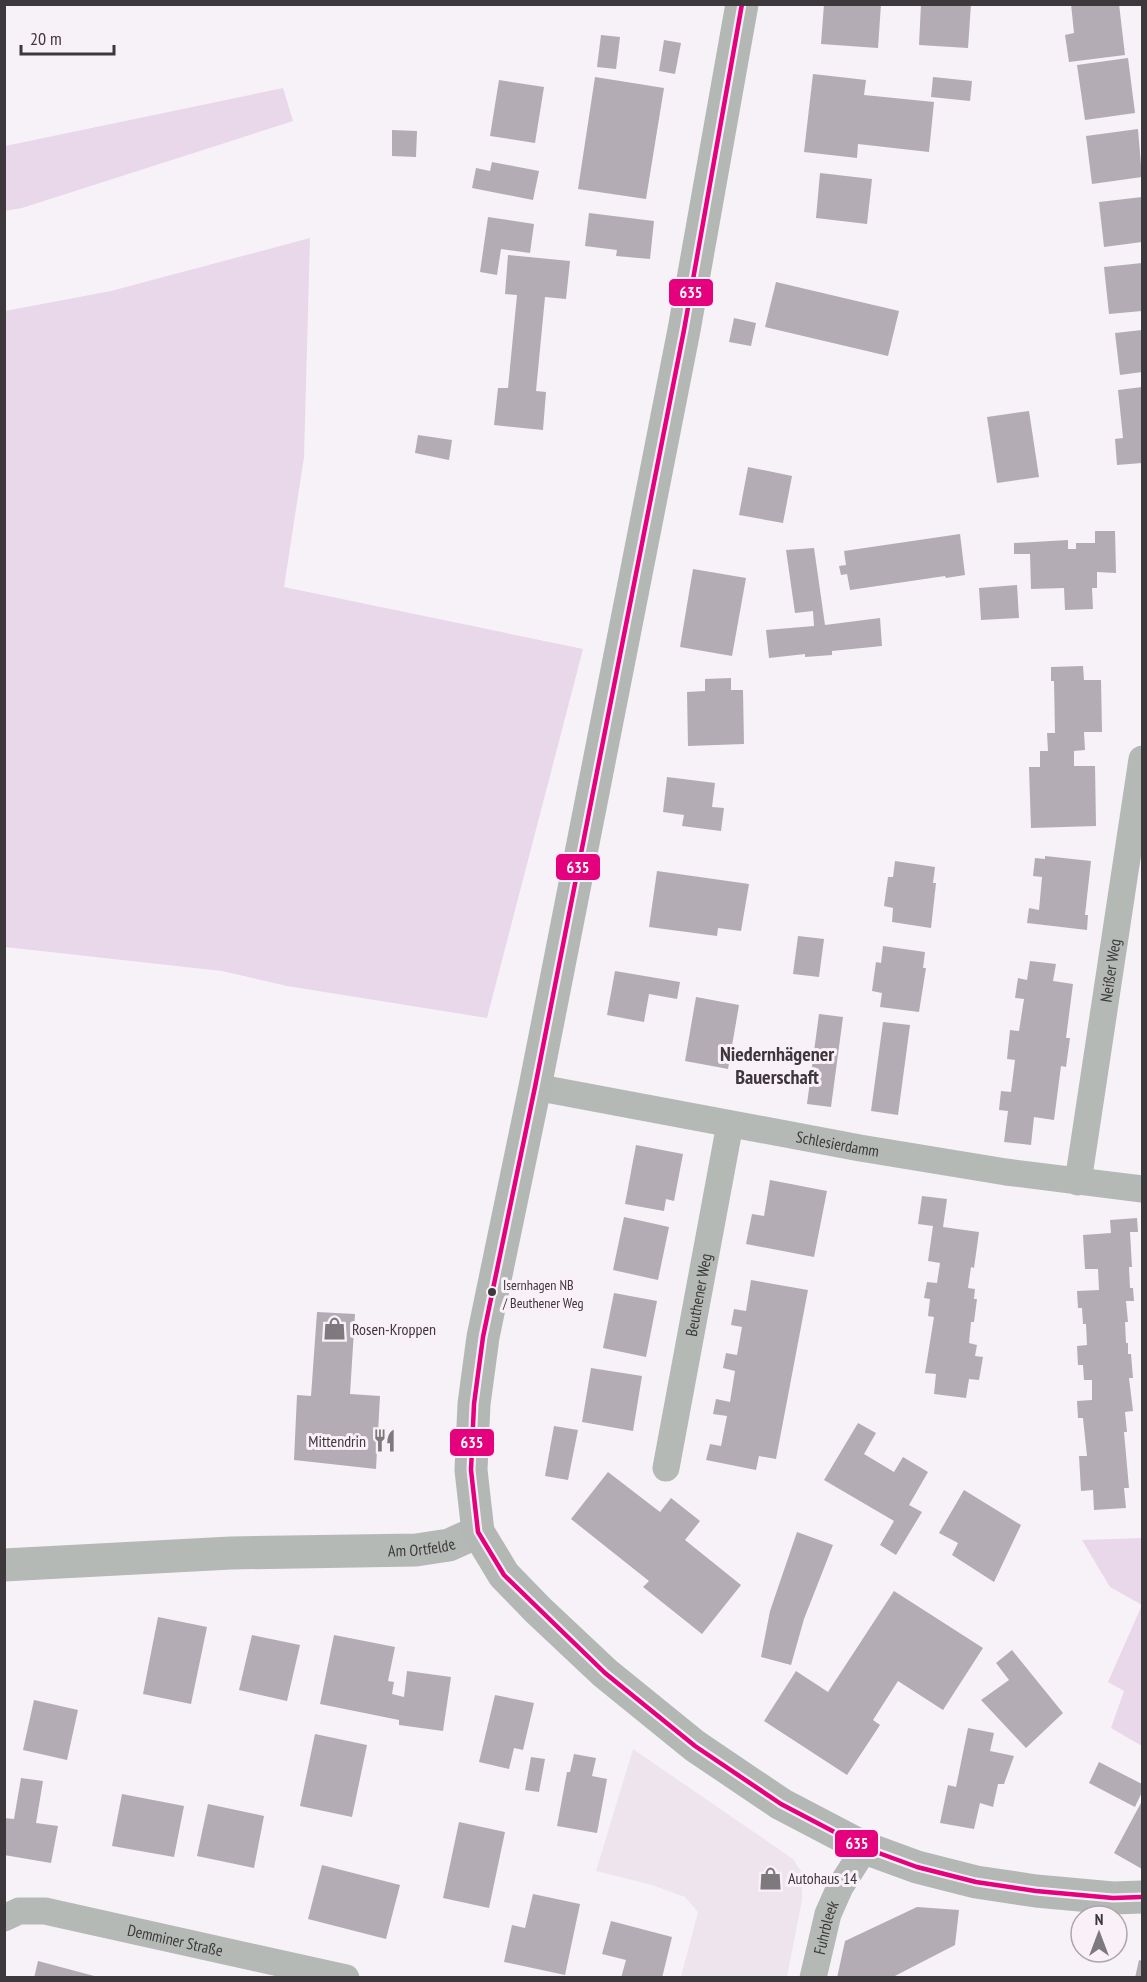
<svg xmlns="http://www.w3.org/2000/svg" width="1147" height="1982" viewBox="0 0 1147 1982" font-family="'PT Sans Narrow',sans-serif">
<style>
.built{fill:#eee4ee}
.green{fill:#e9d8e9}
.building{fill:#b4acb4}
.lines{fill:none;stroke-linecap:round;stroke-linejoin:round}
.minor{stroke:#b4b9b6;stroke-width:27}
.tertiary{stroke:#b4b9b6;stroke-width:33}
.secondary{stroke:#b3b8b5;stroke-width:33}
.bus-1-casing{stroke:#f9f0f8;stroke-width:9}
.bus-1{stroke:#e5007d;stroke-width:4.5}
.bus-dot{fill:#3c383c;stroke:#f9f0f8;stroke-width:2}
.labels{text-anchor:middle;stroke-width:6;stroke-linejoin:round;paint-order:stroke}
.bus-label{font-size:14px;fill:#3c383c;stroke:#f9f0f8;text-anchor:start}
.street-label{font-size:16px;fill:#3c383c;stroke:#f9f0f8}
.poi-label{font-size:16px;fill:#3c383c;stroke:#f9f0f8;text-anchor:start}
.quarter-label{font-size:20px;font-weight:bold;fill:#3c383c;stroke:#f9f0f8}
.line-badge{stroke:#f9f0f8;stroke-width:2}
.badge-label{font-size:16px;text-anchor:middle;font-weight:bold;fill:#fff}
</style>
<rect width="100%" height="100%" fill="#f7f2f7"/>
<polygon class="built" points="633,1749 793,1859 802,1873 802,1900 787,1977 681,1977 698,1912 685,1897 652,1885 596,1871"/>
<g class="green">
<polygon points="283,88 293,121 22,208 5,211 5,146"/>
<polygon points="310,238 304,457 284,587 583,649 487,1018 287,986 222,971 5,947 5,311 111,291"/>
<polygon points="1142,1538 1142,1746 1111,1728 1124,1691 1108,1682 1142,1605 1110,1587 1082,1540"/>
</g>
<g class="building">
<polygon points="824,4 881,4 878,48 821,44"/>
<polygon points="921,4 971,4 968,48 919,45"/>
<polygon points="1071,4 1119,4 1125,55 1069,62 1065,35 1074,33"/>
<polygon points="601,35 620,37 616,69 597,67"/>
<polygon points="664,40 681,43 675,74 659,71"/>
<polygon points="1128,58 1135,113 1085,120 1077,65"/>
<polygon points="813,74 866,80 864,95 934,102 929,152 858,144 857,158 804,152"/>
<polygon points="595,77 664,88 646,199 578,189"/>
<polygon points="933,77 972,81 970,101 931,97"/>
<polygon points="499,80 544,87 535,143 490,136"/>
<polygon points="1138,129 1142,177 1092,184 1086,136"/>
<polygon points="392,130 417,131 416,157 392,156"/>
<polygon points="492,162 539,171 533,200 472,188 476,168 490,171"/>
<polygon points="820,173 872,179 867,224 816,218"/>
<polygon points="1142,197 1142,242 1104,247 1099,202"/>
<polygon points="589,213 654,221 650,259 616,256 617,250 585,246"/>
<polygon points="488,217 534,224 530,253 501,249 497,275 480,272"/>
<polygon points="508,255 570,261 566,299 545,297 536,391 546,392 543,430 494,425 498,388 508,388 517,295 505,294"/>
<polygon points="1142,263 1142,311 1109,314 1104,267"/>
<polygon points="776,282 899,311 888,356 765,327"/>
<polygon points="734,318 756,323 751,346 729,342"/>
<polygon points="1142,330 1142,372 1120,375 1115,333"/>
<polygon points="1142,387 1142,463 1117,465 1115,439 1123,438 1118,390"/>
<polygon points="1029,411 1039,477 997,483 987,417"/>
<polygon points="418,435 452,440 449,460 415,453"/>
<polygon points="748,467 792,476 783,523 739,515"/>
<polygon points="1095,531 1115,531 1116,573 1097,572 1097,588 1092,588 1093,609 1065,610 1064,588 1031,589 1030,554 1014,554 1014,543 1068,540 1068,549 1076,549 1076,543 1095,543"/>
<polygon points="960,534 965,575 946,578 945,576 850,590 847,574 841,575 839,566 846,565 844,551"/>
<polygon points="814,548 825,625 880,618 882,646 832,651 832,655 805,657 805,654 769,658 766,630 814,626 813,611 795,613 786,550"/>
<polygon points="693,569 746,578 732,656 680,647"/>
<polygon points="1017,585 1019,618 981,620 979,588"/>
<polygon points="1083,666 1084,680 1101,680 1102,732 1084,732 1085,750 1074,751 1074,766 1095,766 1096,826 1031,828 1029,767 1040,767 1040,751 1048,751 1047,733 1055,733 1054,681 1051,681 1051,667"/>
<polygon points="731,678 731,690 743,690 744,744 688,746 687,692 705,691 705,679"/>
<polygon points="667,777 715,783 712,807 724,808 721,831 682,826 684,815 663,812"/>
<polygon points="1045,856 1091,861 1085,915 1088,915 1087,930 1027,923 1029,908 1039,910 1042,877 1033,876 1035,858 1045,859"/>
<polygon points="895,861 935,867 933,883 936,883 931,928 892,922 893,908 884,906 888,877 893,877"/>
<polygon points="657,871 749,884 741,931 718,928 717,936 649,927"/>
<polygon points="798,936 824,939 819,977 793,974"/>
<polygon points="883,946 925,952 923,968 926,968 919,1012 880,1007 882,993 872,991 876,962 881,963"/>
<polygon points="1030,961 1056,964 1053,981 1073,984 1066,1038 1070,1038 1066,1067 1061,1066 1054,1120 1034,1117 1031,1145 1004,1142 1008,1111 999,1110 1001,1091 1011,1092 1015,1060 1007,1059 1010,1030 1019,1031 1024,999 1015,998 1018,978 1027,980"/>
<polygon points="615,971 680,982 677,999 649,994 644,1022 607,1015"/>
<polygon points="696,997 739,1005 728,1069 685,1061"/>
<polygon points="819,1014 843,1017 831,1107 807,1104"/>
<polygon points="883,1022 910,1025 898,1115 871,1111"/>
<polygon points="636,1145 683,1154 674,1201 666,1199 664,1211 625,1204"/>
<polygon points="770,1180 827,1191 814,1257 746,1244 752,1214 764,1216"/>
<polygon points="922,1196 947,1199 943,1227 979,1232 974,1268 971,1267 968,1288 975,1289 974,1299 977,1299 974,1322 971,1322 969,1343 977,1345 975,1356 983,1357 979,1380 969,1379 966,1398 934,1394 936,1374 925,1373 934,1317 928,1316 930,1299 924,1298 927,1282 937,1283 940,1263 928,1261 933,1226 918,1224"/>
<polygon points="624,1217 669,1227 658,1280 613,1270"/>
<polygon points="1137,1218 1138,1232 1130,1232 1132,1267 1129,1267 1130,1288 1133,1288 1134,1301 1126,1301 1128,1322 1125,1322 1126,1343 1128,1343 1128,1354 1131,1354 1133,1378 1129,1378 1133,1411 1125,1412 1127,1432 1124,1432 1129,1488 1124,1488 1126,1508 1094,1510 1093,1490 1081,1491 1079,1456 1087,1456 1083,1418 1078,1418 1077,1401 1092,1400 1092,1380 1084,1380 1083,1365 1078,1365 1077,1346 1087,1345 1086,1324 1083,1324 1082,1308 1078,1308 1077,1291 1099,1290 1098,1269 1085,1269 1083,1235 1111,1233 1110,1220"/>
<polygon points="751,1280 808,1290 776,1459 759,1456 756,1470 706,1460 710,1444 721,1446 727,1416 713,1414 716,1399 730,1402 735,1371 723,1368 726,1353 737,1355 742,1327 731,1325 734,1309 746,1311"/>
<polygon points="614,1293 657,1301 646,1357 603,1348"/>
<polygon points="317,1312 355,1314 350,1394 380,1396 376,1469 294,1460 297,1395 311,1396"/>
<polygon points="591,1368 642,1376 633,1431 582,1422"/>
<polygon points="858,1423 876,1433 864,1454 894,1472 903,1457 928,1472 909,1505 922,1512 896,1555 880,1545 894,1521 824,1480"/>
<polygon points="554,1426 578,1430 568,1480 545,1476"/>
<polygon points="608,1472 660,1512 671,1498 700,1521 685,1540 741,1585 702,1634 643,1587 649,1581 571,1519"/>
<polygon points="964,1490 1021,1525 994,1582 952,1555 958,1543 939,1533"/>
<polygon points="797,1532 833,1545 804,1619 791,1665 761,1657 770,1611"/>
<polygon points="894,1591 983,1648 943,1710 898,1681 873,1720 880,1725 847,1775 764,1721 796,1671 828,1692"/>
<polygon points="158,1617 207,1627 191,1704 143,1694"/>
<polygon points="252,1635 300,1645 287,1701 239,1690"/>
<polygon points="334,1635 395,1647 388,1681 394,1682 392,1694 404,1697 407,1671 451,1677 443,1731 399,1725 399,1720 320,1704"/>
<polygon points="1012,1650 1063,1713 1026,1748 981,1700 1009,1680 996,1663"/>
<polygon points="495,1695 534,1703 523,1750 514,1748 509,1769 479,1762"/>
<polygon points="34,1700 78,1710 67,1760 23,1750"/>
<polygon points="968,1728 994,1733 990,1751 1014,1756 1004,1784 998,1784 993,1807 980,1803 974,1829 940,1823 948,1785 956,1787"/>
<polygon points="315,1734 367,1745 352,1817 300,1806"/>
<polygon points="574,1754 596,1758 592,1776 607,1779 597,1833 557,1826 567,1772 570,1772"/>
<polygon points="531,1757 545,1759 539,1792 525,1790"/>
<polygon points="1099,1762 1142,1784 1142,1792 1135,1807 1089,1783"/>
<polygon points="21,1778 43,1781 36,1823 58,1826 51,1863 4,1855 4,1818 14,1819"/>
<polygon points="122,1794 184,1806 174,1857 112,1846"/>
<polygon points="1142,1801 1142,1869 1114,1853"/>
<polygon points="208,1804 264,1816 254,1868 197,1856"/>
<polygon points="459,1822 505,1832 489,1908 443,1898"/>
<polygon points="322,1865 400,1885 386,1939 308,1919"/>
<polygon points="533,1894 580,1904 565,1975 504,1962 512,1925 525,1928"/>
<polygon points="917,1907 959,1910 955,1945 891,1978 837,1978 845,1941"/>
<polygon points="611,1921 672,1937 662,1978 621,1978 626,1960 602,1954"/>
<polygon points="1139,1960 1142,1961 1142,1978 1135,1978"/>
<polygon points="38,1961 98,1977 98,1978 34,1978"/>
</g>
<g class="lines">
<g class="minor">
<path id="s1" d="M535 1087 860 1148 1006 1172 1142 1189"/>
<path id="s2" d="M1078 1182 1142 759"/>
<path id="s3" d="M666 1468 730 1124"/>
<path id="s4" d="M4 1918 19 1911H45L346 1978"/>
<path id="s5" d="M813 1978 828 1914 840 1887 865 1848"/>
</g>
<path class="tertiary" id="s6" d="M4 1565 231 1553 416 1550 449 1545 478 1532"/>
<polyline class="secondary" points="742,4 684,330 535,1087 483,1337 474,1404 471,1470 478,1532 504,1575 538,1610 605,1673 695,1746 781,1804 865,1848 917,1867 976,1882 1036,1891 1113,1898 1142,1897"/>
<defs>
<polyline id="bus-1" points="742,4 684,330 535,1087 483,1337 474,1404 471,1470 478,1532 504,1575 605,1673 695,1746 781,1804 865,1848 917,1867 976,1882 1036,1891 1113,1898 1142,1897"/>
</defs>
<use href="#bus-1" class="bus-1-casing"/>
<use href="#bus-1" class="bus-1"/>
</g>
<defs>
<symbol id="shop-bare" viewBox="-9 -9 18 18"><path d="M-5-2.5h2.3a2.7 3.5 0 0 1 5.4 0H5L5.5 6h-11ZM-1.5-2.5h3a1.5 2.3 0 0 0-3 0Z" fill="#7d797d" stroke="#f9f0f8" stroke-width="2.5" paint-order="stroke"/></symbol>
<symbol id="restaurant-bare" viewBox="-9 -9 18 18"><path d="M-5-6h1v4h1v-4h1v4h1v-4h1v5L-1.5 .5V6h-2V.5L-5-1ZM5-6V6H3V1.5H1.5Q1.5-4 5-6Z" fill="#7d797d" stroke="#f9f0f8" stroke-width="2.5" paint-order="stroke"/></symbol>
</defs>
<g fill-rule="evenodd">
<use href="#shop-bare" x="318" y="1312" width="33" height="33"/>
<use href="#restaurant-bare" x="368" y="1424" width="33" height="33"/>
<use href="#shop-bare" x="754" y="1862" width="33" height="33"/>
</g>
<circle class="bus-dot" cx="492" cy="1292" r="5"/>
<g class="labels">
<g class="bus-label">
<text x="503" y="1290">Isernhagen NB<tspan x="503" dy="18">/ Beuthener Weg</tspan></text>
</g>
<g class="street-label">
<text dy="6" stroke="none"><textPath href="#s2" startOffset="214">Neißer Weg</textPath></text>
<text dy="6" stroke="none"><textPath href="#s1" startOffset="308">Schlesierdamm</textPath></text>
<text dy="6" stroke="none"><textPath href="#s3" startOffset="176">Beuthener Weg</textPath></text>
<text dy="6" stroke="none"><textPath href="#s6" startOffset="418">Am Ortfelde</textPath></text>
<text dy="6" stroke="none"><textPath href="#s5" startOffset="52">Fuhrbleek</textPath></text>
<text dy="6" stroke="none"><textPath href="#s4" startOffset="176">Demminer Straße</textPath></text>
</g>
<g class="poi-label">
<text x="352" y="1335">Rosen-Kroppen</text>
<text x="366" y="1447" text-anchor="end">Mittendrin</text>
<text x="788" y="1884">Autohaus 14</text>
</g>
<g class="quarter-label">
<text x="777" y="1061">Niedernhägener<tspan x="777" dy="23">Bauerschaft</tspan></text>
</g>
</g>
<g class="line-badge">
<rect x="668" y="278" width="46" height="29" rx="6" fill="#e5007d"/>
<rect x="555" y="853" width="46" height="28" rx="6" fill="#e5007d"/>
<rect x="449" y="1428" width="46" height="29" rx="6" fill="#e5007d"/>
<rect x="834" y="1829" width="45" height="29" rx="6" fill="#e5007d"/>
</g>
<g class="badge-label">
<text x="691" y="298">635</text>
<text x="578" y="873">635</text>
<text x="472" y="1448">635</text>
<text x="857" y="1849">635</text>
</g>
<rect width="1147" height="1982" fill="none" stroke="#3c383c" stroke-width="12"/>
<g transform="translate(1099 1934)"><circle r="28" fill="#f9f0f8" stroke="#ada6ad" stroke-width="1.5"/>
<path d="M0-4.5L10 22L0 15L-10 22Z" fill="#7d797d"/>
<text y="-9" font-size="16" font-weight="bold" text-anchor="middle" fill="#3c383c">N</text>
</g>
<path d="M21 45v9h93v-9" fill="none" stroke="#3c383c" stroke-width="3"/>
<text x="30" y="45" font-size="18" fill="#3c383c" stroke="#f9f0f8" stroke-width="4.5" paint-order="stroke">20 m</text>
</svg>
